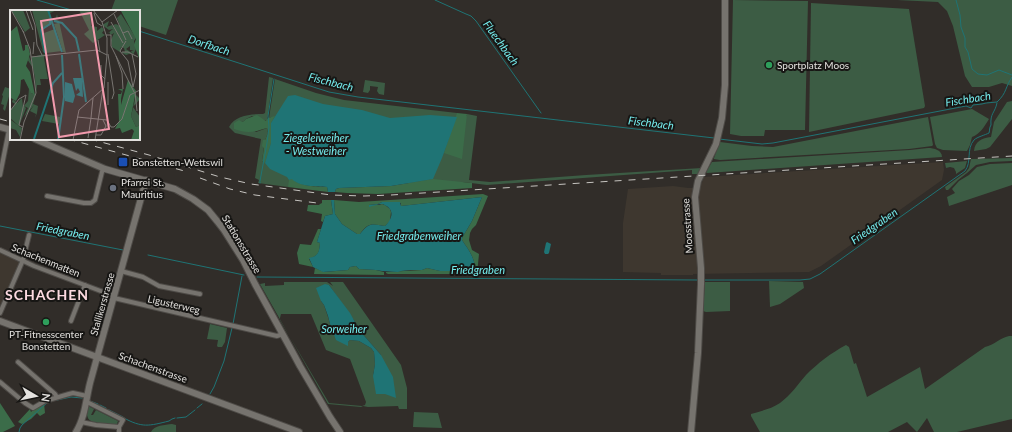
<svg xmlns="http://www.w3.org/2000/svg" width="1012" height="432" viewBox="0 0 1012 432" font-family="Lato,sans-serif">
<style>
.built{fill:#3e372f}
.green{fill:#3c5c44;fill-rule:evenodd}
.forest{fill:#3b6c49}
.water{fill:#1f7475}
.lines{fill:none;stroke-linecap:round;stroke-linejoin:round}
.stream{stroke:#1f7475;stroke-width:1}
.street-casing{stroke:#4e4b47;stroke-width:6}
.secondary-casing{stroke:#4e4b47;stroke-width:8}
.street{stroke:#76736e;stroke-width:4}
.secondary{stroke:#76736e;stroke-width:6}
.rail{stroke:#c6c4c0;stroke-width:1;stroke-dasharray:7 7;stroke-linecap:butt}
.leisure-dot{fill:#2e9e5b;stroke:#171614;stroke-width:1.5}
.transit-dot{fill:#1a4fb4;stroke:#171614;stroke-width:1.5}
.worship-dot{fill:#6b7280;stroke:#171614;stroke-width:1.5}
.labels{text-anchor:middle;stroke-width:4;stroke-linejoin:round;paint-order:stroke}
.poi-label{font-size:10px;fill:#e3e1de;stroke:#171614;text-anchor:start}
.street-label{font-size:10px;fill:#e3e1de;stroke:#171614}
.water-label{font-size:11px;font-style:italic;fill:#75eced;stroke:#171614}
.district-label{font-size:14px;font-weight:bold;letter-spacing:1px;fill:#fddae0;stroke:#171614}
.inset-river{fill:none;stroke:#1f7475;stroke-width:2}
.inset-road{fill:none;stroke:#787571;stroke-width:1}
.view{fill:#f29aad;fill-opacity:0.15;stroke:#f29aad;stroke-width:2}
.inset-edge{fill:none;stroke:#e3e1de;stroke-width:2}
</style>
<rect width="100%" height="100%" fill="#312d29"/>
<g class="built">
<polygon points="943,162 944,170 942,180 821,266 809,272 693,274 693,275 661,275 661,273 623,272 623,223 628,189 673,186 688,188 700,188 704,177"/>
<polygon points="0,251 21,262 0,311"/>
</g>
<g class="green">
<polygon points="115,0 178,0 166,35 139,26 139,11 111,11"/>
<polygon points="733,0 808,1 805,130 765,130 764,136 741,136 730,134"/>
<polygon points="897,0 1012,0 1012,86 1002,83 989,87 972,87 965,76 953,26 947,11 938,2"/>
<polygon points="811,3 909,9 925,106 924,108 809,132"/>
<path d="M269 77 273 78 267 121 252 116 246 119 244 121 242 122 256 132 267 128 268 133 265 140 262 161 264 162 271 117 269 118 275 79 316 93 344 100 457 113V115L467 116V114L477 116 469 180 490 182 586 175 702 168 700 174H692V170L487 185 463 182 288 186V187L258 183 259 180 255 178 261 139 235 133 229 127C235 115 251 114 263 114L265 113Z"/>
<polygon points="365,80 385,83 384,95 379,94 377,91 378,87 370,86 370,90 368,93 363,92"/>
<polygon points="5,87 11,89 5,111 3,109 4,105 1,104 3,96 2,95"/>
<path d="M1012 101V119L990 147 986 149 974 151C975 141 982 138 991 137L994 122 1007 102Z"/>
<path d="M972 109 989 119C984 127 980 134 972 137L970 145 967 151 943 150 937 148 935 144 930 117Z"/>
<polygon points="928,117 933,145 932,146 909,149 720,160 714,159 714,158 720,142 752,146 773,147"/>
<path d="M928 148C934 148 942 150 942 157L707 173 706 172 712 162 910 150Z"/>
<polygon points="1012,158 1012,161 990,162 976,165 967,173 958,180 948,190 946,190 945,187 966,172 969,168 971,159"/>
<polygon points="967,161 965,168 956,174 956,172 954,168 950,167 946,168 945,163"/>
<polygon points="1012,163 1012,185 949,206 947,197 955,193 952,189 959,181 969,175 977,167 990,164"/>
<polygon points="769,281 803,282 804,288 780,304 770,307"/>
<path d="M284 282H327L333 286 330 282H343L401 365 407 388V409H399L398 406 368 407 363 406 361 407 328 404 260 284 265 283V286L284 285ZM329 285 358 326 360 331 381 355 373 376 375 364 374 352 371 348 359 341 350 340 348 342 330 324 328 317 324 305 321 301ZM281 314H311L326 350 350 359 366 402 365 405 362 406 329 403 280 320V318Z"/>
<polygon points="705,282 730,282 730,311 706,312 703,311"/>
<polygon points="210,324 227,328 225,342 222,347 218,347 217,346 218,340 207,339"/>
<path d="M1009 336H1012V419L957 432H934L927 418 917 432 907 422 888 432H760L751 416V414C761 411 771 409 780 403 791 395 798 384 806 375 818 363 831 353 846 345L849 347 854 364 856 363 867 397 920 367 925 389 985 347C994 345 1000 338 1009 336Z"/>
<path d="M88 406 94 409 91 415H93L96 410 118 421 117 424C111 426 97 425 91 421 88 419 88 418 87 415Z"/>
<polygon points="414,412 438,413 442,428 413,427"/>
<path d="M172 424 176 425V432H151C154 425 165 425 172 424Z"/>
</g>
<g class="forest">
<polygon points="457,113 467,114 462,159 444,153"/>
<path d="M257 115 266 121 268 118 275 116 271 123V143L265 163 262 161 264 148 262 146 263 140H265L268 133 267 128C254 132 248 134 234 129V123L239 120 242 122 244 121 246 119Z"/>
<path d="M291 179H293C299 187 317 186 327 187L328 192 288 187 289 180Z"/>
<polygon points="433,179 472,183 472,188 378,194 347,193 335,192 336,189 339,188 391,186"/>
<path d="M483 194 488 196 476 225 472 229 470 233 469 240 472 250 479 254 477 274H388L386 273V272L422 270 427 268 440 271 475 269C475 258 468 249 462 240V238L472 221 482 197 401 206V203L382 202 378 204 369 205H379L382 204 385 205 390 209 391 212 390 221 385 226C372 224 368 222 360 234H357L342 224 335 214 334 200 359 202Z"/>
<polygon points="322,200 331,200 333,214 325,216 323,222 321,221 322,214 307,211 308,205 319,205 320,204 322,203"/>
<path d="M318 229H321L317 242 320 243C319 253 319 255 309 259L313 267 299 264 297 253 300 244 311 245Z"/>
<polygon points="356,266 359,269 376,270 384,272 384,275 314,274 315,268 324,272 348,270 350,267"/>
<polygon points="0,403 15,426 3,432 0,432"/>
<polygon points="44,403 45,413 40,416 37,413 31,419 22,424 18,422 30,409 31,412 32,411"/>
</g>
<g class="water">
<path d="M295 95 323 104 362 110 390 118 430 115 457 117 442 158 433 179 391 186 339 188 336 189 335 192H328L327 187C317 186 299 187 292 179L289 180 287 177 270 169 265 163 271 143V123L288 96Z"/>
<path d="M482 197 472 221 462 238V240C468 249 475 258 475 269L473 271H440L427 268 422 270H411L401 271 398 272 382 271 376 270 359 269 356 266 350 267 348 270 323 272 313 267 309 258C318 256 319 253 320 243L317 242 325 216 333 214 331 200H334L335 214 342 224 357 234H360C369 222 372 224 385 226 390 221 395 213 388 207 386 206 384 204 382 204 378 204 373 206 369 207V205L378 204 382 202H400L401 206Z"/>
<polygon points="547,242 551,244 549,253 548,254 545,254 544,252 546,243"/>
<polygon points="325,284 329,285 350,313 360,331 381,355 393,377 396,398 385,394 376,394 373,376 375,364 374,352 371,348 359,341 350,340 348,342 348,346 336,340 330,324 328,316 324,305 321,301 316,288"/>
</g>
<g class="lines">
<g class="stream">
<polyline points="37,0 75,11"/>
<polyline points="435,0 466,14 471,16 476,21 541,113"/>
<polyline points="956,0 960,15 961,27 965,38 965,47 968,52 972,69 978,74 987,75 999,70 1012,75"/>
<polyline points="139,31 329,92 358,97 714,138"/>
<path d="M719 139 762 144 773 143 966 106 971 108 973 105 982 104 986 103 997 102C1007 93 1005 87 1012 77"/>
<polyline points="260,181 267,143 269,127 268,116 274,79"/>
<polyline points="260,183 260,182"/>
<polyline points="0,226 123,250"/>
<polyline points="148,255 244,275"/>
<polyline points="257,277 698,280"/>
<path d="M705 280H800L810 279 820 274 965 171C972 162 966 149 974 140 977 137 985 135 989 133 990 130 989 128 991 125 990 113 995 113 997 103"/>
<polyline points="233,324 242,276"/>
<polyline points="210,394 214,387 224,361 232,328"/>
<polyline points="57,400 71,397 82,398"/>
<polyline points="90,401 98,404"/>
<polyline points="100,405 106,408"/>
<polyline points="197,408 202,404"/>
<polyline points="109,410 123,417"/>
<path d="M124 418C142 428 149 426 169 421L172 419 175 418"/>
<polyline points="177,418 186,417 195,410"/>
<polyline points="19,432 20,428 22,425 48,402"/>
</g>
<defs>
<g id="street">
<polyline points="0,175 9,130"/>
<polyline points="47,196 84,203 91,203 95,200 103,168"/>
<polyline points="0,250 34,266 114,296"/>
<polyline points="121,271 143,277 159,286 200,294"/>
<polyline points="114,298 277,336 283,334"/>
<polyline points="0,313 23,260 29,235"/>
<polyline points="71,321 85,285"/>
<polyline points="18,362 55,394 57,397"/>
<polyline points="0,382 25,403 33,408 45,401 69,394 73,393 87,396"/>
<polyline points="89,403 123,420 119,427"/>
<polyline points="81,422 96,425 119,427 119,432"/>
</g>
<g id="secondary">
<polyline points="0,127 11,130"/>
<polyline points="35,139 105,169 175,189 193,199 208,210 217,221 224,230 243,260 255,284 293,353 300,366 330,417 340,432"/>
<polyline points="0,321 299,432"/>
<path d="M76 432C85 418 86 399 90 383L146 180"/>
<polyline points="691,432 698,353 701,284 701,268 695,197 698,181 716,144 722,118 725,85 725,0"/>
</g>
</defs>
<use href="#street" class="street-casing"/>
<use href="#secondary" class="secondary-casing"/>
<use href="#street" class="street"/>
<use href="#secondary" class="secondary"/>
<g class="rail">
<polyline points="0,119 11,122"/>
<polyline points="68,139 188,172"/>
<polyline points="90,139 149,155 220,177 251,184 331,195 364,196 391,195 1012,156"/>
<polyline points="200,178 230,189 255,195 317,203"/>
</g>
</g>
<g class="leisure-dot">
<circle cx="769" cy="65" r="4"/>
<circle cx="46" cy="322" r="4"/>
</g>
<rect class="transit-dot" x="118" y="157" width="10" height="10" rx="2"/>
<circle class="worship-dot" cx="113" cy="188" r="4"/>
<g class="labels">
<g class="poi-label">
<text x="777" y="69">Sportplatz Moos</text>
<text x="132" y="166">Bonstetten-Wettswil</text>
<text x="121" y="186">Pfarrei St.<tspan x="121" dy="12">Mauritius</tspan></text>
<text x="46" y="338" text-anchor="middle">PT-Fitnesscenter<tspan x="46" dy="12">Bonstetten</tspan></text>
</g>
<g class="street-label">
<text transform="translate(687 226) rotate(-94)" y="4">Moosstrasse</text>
<text transform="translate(242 244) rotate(59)" y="4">Stationsstrasse</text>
<text transform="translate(46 260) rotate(22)" y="4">Schachenmatten</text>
<text transform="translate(102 304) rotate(-74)" y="4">Stallikerstrasse</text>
<text transform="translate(174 304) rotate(13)" y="4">Ligusterweg</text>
<text transform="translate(153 367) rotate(20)" y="4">Schachenstrasse</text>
</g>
<g class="water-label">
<text transform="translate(501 43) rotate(54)" y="4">Fluechbach</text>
<text transform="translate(209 45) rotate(18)" y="4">Dorfbach</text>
<text transform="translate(331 82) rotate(14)" y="4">Fischbach</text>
<text transform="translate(968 99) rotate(-9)" y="4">Fischbach</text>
<text transform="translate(651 123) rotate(7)" y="4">Fischbach</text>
<text x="316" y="142">Ziegeleiweiher<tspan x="316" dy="13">- Westweiher</tspan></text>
<text transform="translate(874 226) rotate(-35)" y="4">Friedgraben</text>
<text transform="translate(63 231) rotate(11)" y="4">Friedgraben</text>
<text x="419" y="240">Friedgrabenweiher</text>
<text x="478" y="274">Friedgraben</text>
<text x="344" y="333">Sorweiher</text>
</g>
<g class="district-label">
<text x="47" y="300">SCHACHEN</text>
</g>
</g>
<g transform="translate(10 10)">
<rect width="130" height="130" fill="#312d29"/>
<path d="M1 0H13L20 18 15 22ZM22 0H47L40 3 42 14 33 19 35 44 28 36 33 41ZM69 0H80L81 16 87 17V21L92 17 94 20 92 23 95 25 83 33 74 24 79 20ZM47 4 48 9H44L49 11 56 43 53 42 44 14 48 13 42 9 46 8ZM111 4 126 28 124 31 126 39 123 45 121 41 124 40H120V36L116 39 122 43 116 45 111 42H115L114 38 111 37 110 42 102 37 101 30 104 23 101 25 99 22 97 24 103 19 99 20 92 15 99 11 97 17 102 15 105 20 103 15 106 14 110 16 107 8ZM45 19 52 41 36 43 34 23ZM18 44 22 54V47L35 44 34 48 38 69H30L31 75H27L26 84 23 94 28 96 27 103 25 108 26 104 20 101 24 95 14 107 18 98 14 96 16 98 9 116 12 118 10 127 6 120 0 118 1 110 9 116 0 108V101L5 94 2 92 3 89 7 93 12 88 13 97 18 91 19 78 22 84H26L25 68 23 58 17 49ZM126 85 130 89 123 97 130 107V115L126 117 121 106ZM35 104 50 107 49 114 32 111Z" fill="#3c5c44"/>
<path d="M130 0V47L129 48 124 35 126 29 111 1ZM7 16 13 41 15 40V35H18L20 44 16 56 20 62 25 85 21 83 14 69 11 70 10 83 6 91 1 88 0 78V22ZM118 70 126 81 121 106 126 117 130 115V130H121L124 121 122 119 112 123 110 118 105 119 109 111 108 84H111L112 81 108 79H113L111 89V95Z" fill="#3b6c49"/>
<path d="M63 68H72L73 87 66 85 70 82 68 78 66 81ZM55 72 62 74 65 86 63 93 55 91Z" fill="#1f7475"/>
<path class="inset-river" d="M38 0 52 42M44 11 52 13 66 28 69 41M35 43 31 20 40 14V10M69 44 76 92M24 129 43 73 52 63M48 130 54 87 52 45"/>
<path class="inset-road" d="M1 0 14 23M16 0 23 20M20 0 25 15 27 35 32 45M83 0 92 12 97 28V45M84 3 87 13 92 16M104 4 116 30M92 12 108 0M101 12 113 33M113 23 118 21 122 29M96 25H101V36L124 82M88 30 90 42M116 31 110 41 118 51 123 77M112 42H118L128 47M23 44 24 32M98 44 104 83 102 89M122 44 126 64 123 77M106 46 112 63 113 79M21 47 87 40 97 45 94 78 69 100 63 130M91 55V65L95 69M125 82 127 101M98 95V72M0 101 9 89 16 85 9 115 13 117M67 107 97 110 101 117H104L112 109 120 85 130 80M81 108 83 88M86 125H91L96 116 93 110M78 128 81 108M10 130 14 112 26 83 20 39 13 21M85 130 93 79"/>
<path class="view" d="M81 3 99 119 49 127 31 11Z"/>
<rect width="130" height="130" class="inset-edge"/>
</g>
<g transform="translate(36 396) rotate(99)" stroke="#171614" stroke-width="3" paint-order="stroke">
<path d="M0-3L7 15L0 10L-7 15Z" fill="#e3e1de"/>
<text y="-6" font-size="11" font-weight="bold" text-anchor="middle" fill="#e3e1de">N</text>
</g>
</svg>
